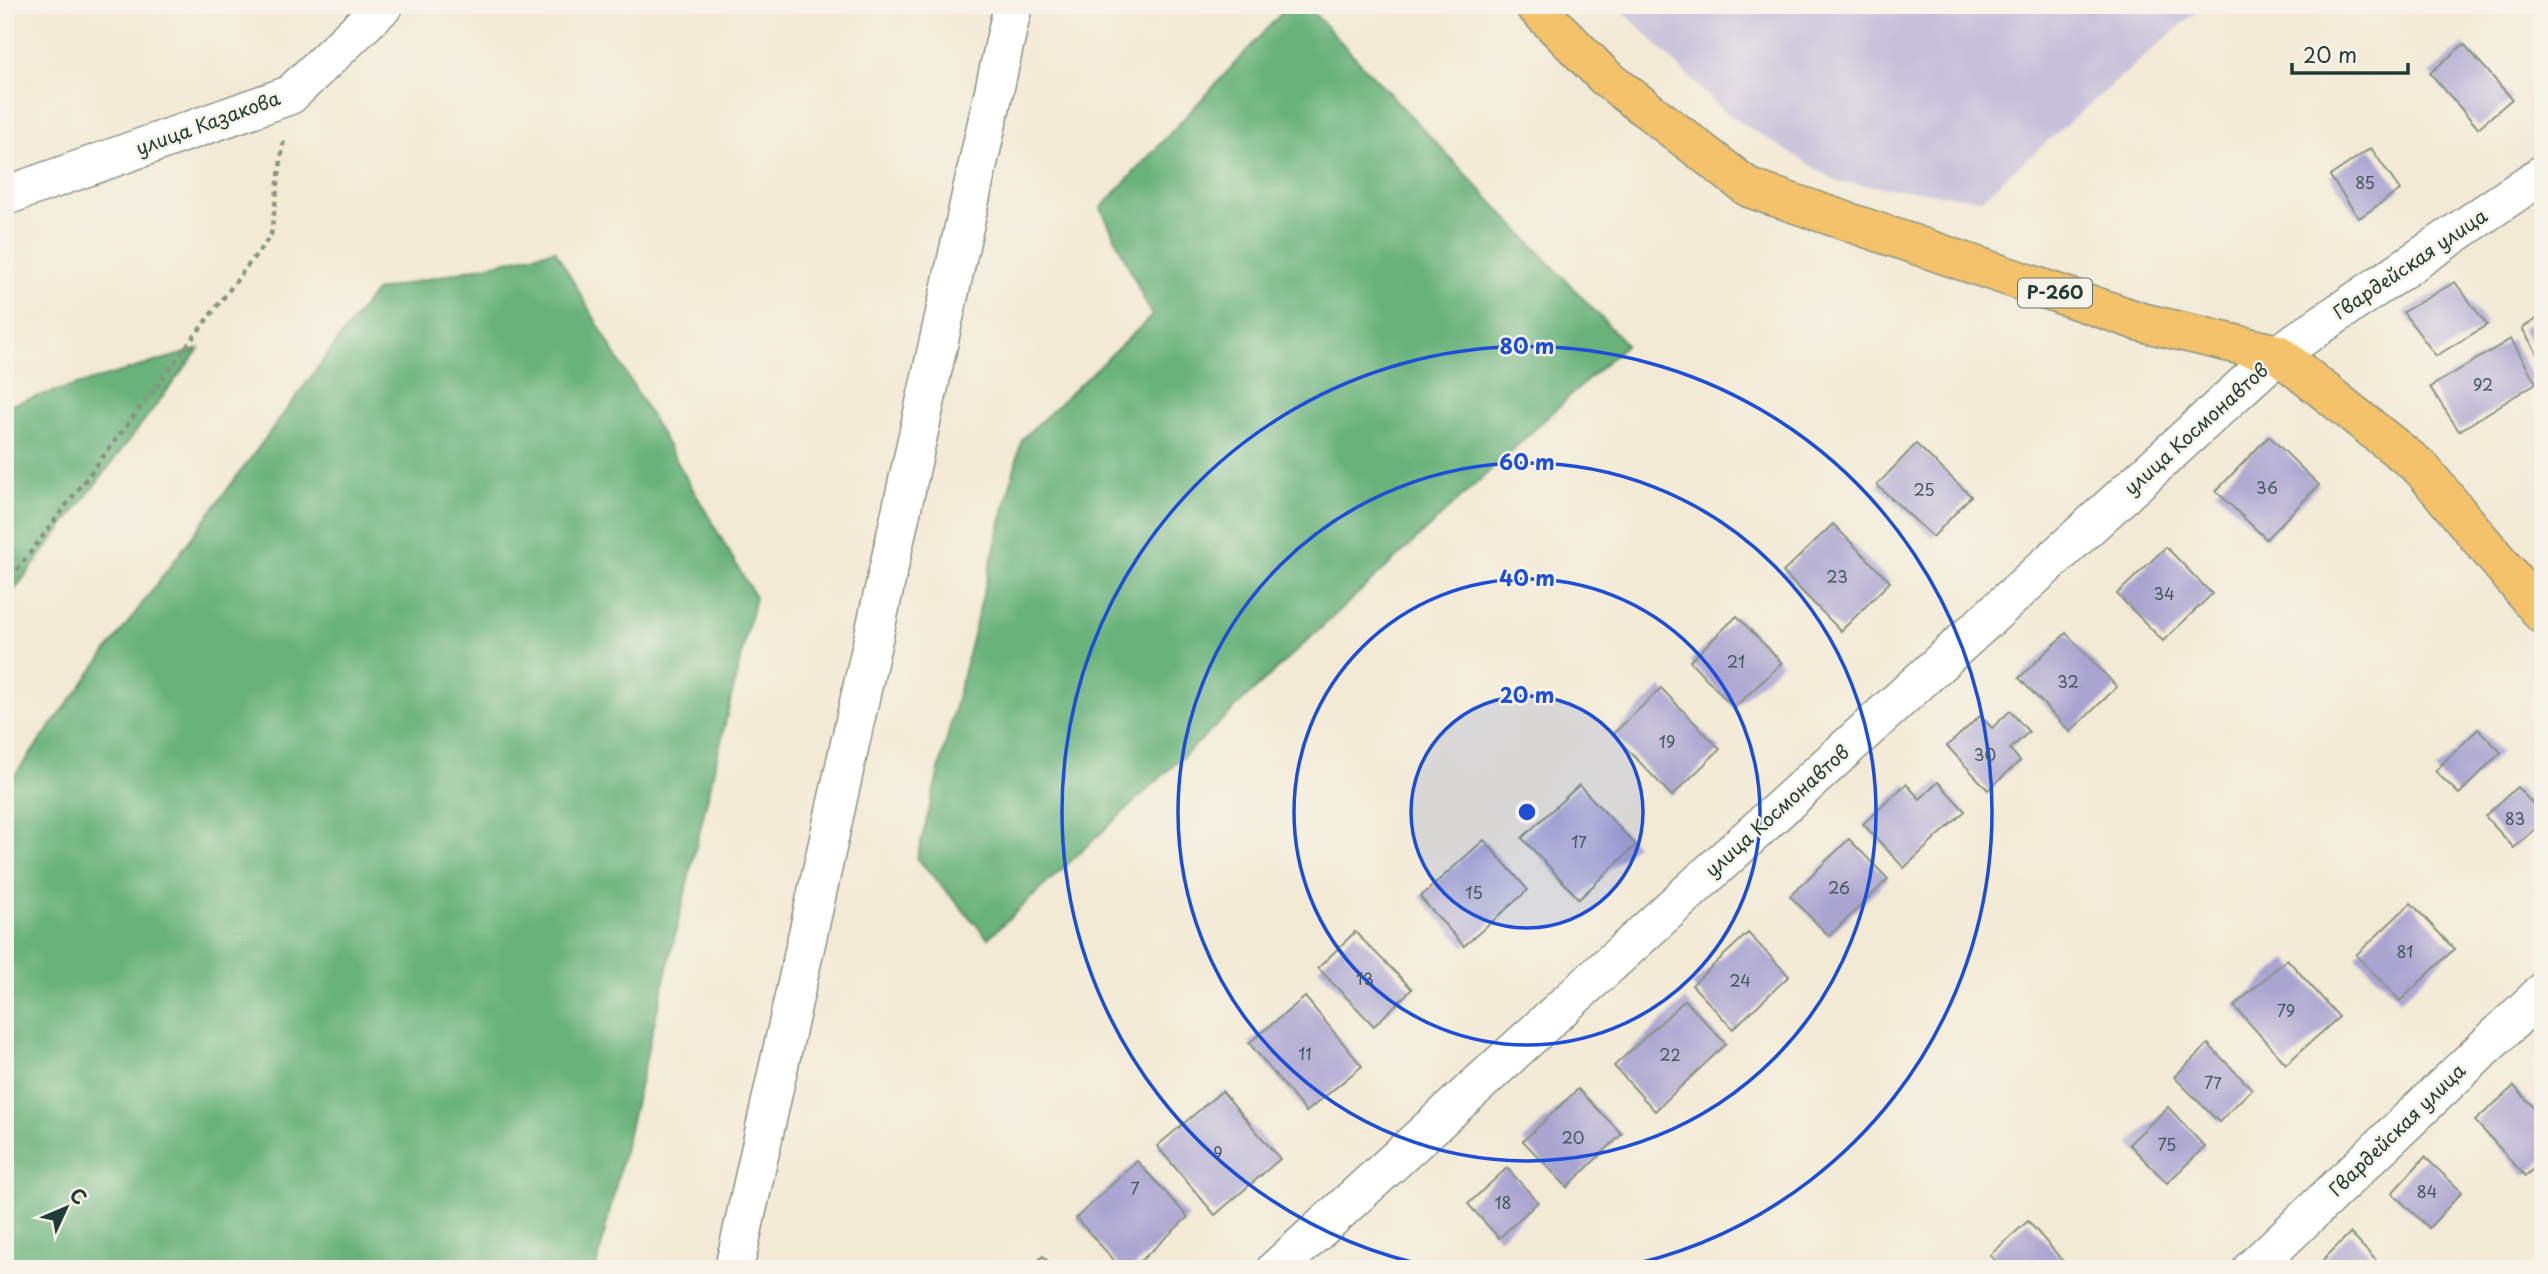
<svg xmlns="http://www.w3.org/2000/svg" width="2548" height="1274" viewBox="0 0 2548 1274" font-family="'Playpen Sans',sans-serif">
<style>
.industrial{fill:#c6c0da}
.forest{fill:#69b27a;stroke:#447857;stroke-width:2}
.building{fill:#aaa4d1}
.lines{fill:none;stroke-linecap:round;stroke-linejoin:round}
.minor-casing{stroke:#899484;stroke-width:41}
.tertiary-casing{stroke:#899484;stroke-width:41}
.trunk-casing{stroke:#899484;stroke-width:41}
.path{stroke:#899484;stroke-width:4.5;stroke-dasharray:5 5;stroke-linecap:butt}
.minor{stroke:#fff;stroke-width:38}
.tertiary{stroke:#fff;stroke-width:38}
.trunk{stroke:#f3c26a;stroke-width:38}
.ring{fill:none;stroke:#1d4ed8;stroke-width:3.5}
.labels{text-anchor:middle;stroke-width:5;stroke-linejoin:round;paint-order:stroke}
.number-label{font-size:16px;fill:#42575b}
.shield{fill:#f7f3e8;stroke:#60746a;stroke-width:2}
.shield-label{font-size:18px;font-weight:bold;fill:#1f3d34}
.street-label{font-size:19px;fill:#1f3d34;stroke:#f7f3e8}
.centre{fill:#1d4ed8;stroke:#f7f3e8;stroke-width:3.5}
.ring-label{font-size:21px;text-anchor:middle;font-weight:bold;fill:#1d4ed8;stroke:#f7f3e8;stroke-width:5;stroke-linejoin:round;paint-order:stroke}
</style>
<rect width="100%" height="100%" fill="#f7f3e8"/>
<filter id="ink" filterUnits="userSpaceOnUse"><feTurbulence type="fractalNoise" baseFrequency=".0143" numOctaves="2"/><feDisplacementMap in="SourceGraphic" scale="14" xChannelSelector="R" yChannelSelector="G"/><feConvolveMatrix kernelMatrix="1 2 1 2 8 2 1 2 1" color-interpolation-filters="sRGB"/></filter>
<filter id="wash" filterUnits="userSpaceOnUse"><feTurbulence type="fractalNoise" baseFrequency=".00686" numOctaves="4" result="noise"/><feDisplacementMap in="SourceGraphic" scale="28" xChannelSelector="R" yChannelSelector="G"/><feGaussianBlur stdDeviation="1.57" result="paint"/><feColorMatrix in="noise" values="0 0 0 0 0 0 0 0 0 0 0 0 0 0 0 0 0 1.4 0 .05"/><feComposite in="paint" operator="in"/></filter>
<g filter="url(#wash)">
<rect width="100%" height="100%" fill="#f3ead5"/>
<polygon class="industrial" points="1617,5 2204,5 1981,199 1838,182 1724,112"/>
<g class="forest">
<polygon points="1289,5 1306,5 1626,344 988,938 917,858 1022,439 1152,316 1101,208"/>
<polygon points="555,250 755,597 596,1269 5,1269 5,788 375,291"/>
<polygon points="199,349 5,602 5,406"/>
</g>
<g id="blocks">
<g class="building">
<polygon points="2464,44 2512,99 2478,128 2430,73"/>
<polygon points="2371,148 2400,190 2359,218 2330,176"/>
<polygon points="2455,282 2487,325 2436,356 2403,312"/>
<polygon points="2543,315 2543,363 2522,328"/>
<polygon points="2511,339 2536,383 2459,431 2430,387"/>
<polygon points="2269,436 2319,485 2266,539 2216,491"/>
<polygon points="1916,444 1971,496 1933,537 1877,485"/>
<polygon points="1833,524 1890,582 1841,631 1783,572"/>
<polygon points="2166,547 2212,594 2163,641 2117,594"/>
<polygon points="1737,616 1782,663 1734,708 1690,661"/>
<polygon points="2066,633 2117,687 2070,732 2019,678"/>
<polygon points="1661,688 1720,749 1672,796 1613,734"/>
<polygon points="2010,711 2029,732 2010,749 2020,761 1988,790 1947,746 1980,716 1992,728"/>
<polygon points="2478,729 2501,752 2459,794 2435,771"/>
<polygon points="1938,782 1965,811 1904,868 1863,824 1906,784 1920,799"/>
<polygon points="1579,785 1636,845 1579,899 1522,838"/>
<polygon points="2517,787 2543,815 2543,822 2514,848 2485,816"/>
<polygon points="1849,839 1888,879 1829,936 1790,896"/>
<polygon points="1484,840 1528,890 1464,946 1420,897"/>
<polygon points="2411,903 2454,949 2400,1001 2356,955"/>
<polygon points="1355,932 1412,989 1374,1026 1318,968"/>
<polygon points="1748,933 1789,976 1733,1029 1692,985"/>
<polygon points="2287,959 2339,1017 2286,1064 2234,1006"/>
<polygon points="1305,997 1362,1066 1306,1112 1249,1043"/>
<polygon points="1685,1000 1726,1044 1655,1111 1614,1066"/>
<polygon points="2208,1044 2252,1089 2219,1122 2174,1077"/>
<polygon points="2514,1086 2543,1118 2543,1160 2525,1176 2475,1121"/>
<polygon points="1578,1089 1622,1134 1567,1187 1523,1141"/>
<polygon points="1222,1091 1280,1159 1215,1215 1157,1146"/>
<polygon points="2168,1107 2205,1147 2167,1183 2129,1144"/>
<polygon points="2425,1157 2462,1192 2429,1228 2392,1193"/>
<polygon points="1137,1161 1188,1217 1132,1269 1122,1269 1076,1218"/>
<polygon points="1507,1168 1538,1202 1499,1238 1468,1204"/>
<polygon points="2028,1221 2070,1269 2002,1269 1990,1255"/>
<polygon points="2350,1233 2384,1269 2327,1269 2321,1262"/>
<polygon points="1043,1256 1055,1269 1029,1269"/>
</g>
</g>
</g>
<g filter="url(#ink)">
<use href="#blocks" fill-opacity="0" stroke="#899484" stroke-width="2"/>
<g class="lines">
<defs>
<g id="minor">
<polyline points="5,196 290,95 384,5"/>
<polyline points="1276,1269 2278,354"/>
<polyline points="2252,1269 2543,992"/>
</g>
<g id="tertiary">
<polyline points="2278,354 2543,174"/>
<polyline points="734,1269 1013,5"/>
</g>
<polyline id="trunk" points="1534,5 1605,77 1749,188 2141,322 2278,354 2421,468 2543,615"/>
</defs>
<use href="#minor" class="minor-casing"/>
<use href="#tertiary" class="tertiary-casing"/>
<use href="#trunk" class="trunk-casing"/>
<polyline class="path" points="5,586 271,235 284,138"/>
<use href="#minor" class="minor"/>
<use href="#tertiary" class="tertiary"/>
<use href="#trunk" class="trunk"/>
</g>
</g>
<circle cx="1527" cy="812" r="116" fill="#1d4ed8" fill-opacity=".12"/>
<g class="ring">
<circle cx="1527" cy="812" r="116"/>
<circle cx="1527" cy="812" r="233"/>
<circle cx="1527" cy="812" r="349"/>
<path d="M1438 1268A465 465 0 1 1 1616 1268"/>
</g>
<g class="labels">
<g class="number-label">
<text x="2365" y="189">85</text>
<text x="2483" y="391">92</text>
<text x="2267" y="494">36</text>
<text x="1924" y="496">25</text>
<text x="1837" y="583">23</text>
<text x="2164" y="600">34</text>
<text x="1736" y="668">21</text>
<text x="2068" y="688">32</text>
<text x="1667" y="748">19</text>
<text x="1985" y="761">30</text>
<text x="2515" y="825">83</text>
<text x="1579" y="848">17</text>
<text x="1839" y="894">26</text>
<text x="1474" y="899">15</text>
<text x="2405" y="958">81</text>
<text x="1365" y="985">13</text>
<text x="1740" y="987">24</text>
<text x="2286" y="1017">79</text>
<text x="1305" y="1060">11</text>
<text x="1670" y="1061">22</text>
<text x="2213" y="1089">77</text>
<text x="1573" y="1144">20</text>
<text x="2167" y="1151">75</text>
<text x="1218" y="1159">9</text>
<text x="1135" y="1195">7</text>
<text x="2427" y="1198">84</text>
<text x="1503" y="1209">18</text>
</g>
<rect class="shield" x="2018" y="278.5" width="74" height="29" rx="5"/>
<g class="shield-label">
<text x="2055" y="299">Р-260</text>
</g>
<g class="street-label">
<text transform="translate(208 123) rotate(-20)" y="7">улица Казакова</text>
<text transform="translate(2410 264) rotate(-34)" y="7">Гвардейская улица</text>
<text transform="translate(2196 429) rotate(-42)" y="7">улица Космонавтов</text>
<text transform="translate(1777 811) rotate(-42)" y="7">улица Космонавтов</text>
<text transform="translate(2397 1130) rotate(-44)" y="7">Гвардейская улица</text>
</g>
</g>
<circle cx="1527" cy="812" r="10" class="centre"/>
<g class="ring-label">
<text x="1527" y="354">80 m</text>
<text x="1527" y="470">60 m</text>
<text x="1527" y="586">40 m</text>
<text x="1527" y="703">20 m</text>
</g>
<rect width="2548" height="1274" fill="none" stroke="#f7f3e8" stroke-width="28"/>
<g transform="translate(66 1208) rotate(46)" stroke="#f7f3e8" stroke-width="5" paint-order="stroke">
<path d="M0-5L12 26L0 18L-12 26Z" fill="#1f3d34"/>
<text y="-10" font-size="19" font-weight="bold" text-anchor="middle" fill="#1f3d34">С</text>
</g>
<path d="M2292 63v10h116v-10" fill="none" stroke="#1f3d34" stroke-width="3.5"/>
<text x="2303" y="63" font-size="21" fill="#1f3d34" stroke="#f7f3e8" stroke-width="5" paint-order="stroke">20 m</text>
</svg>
